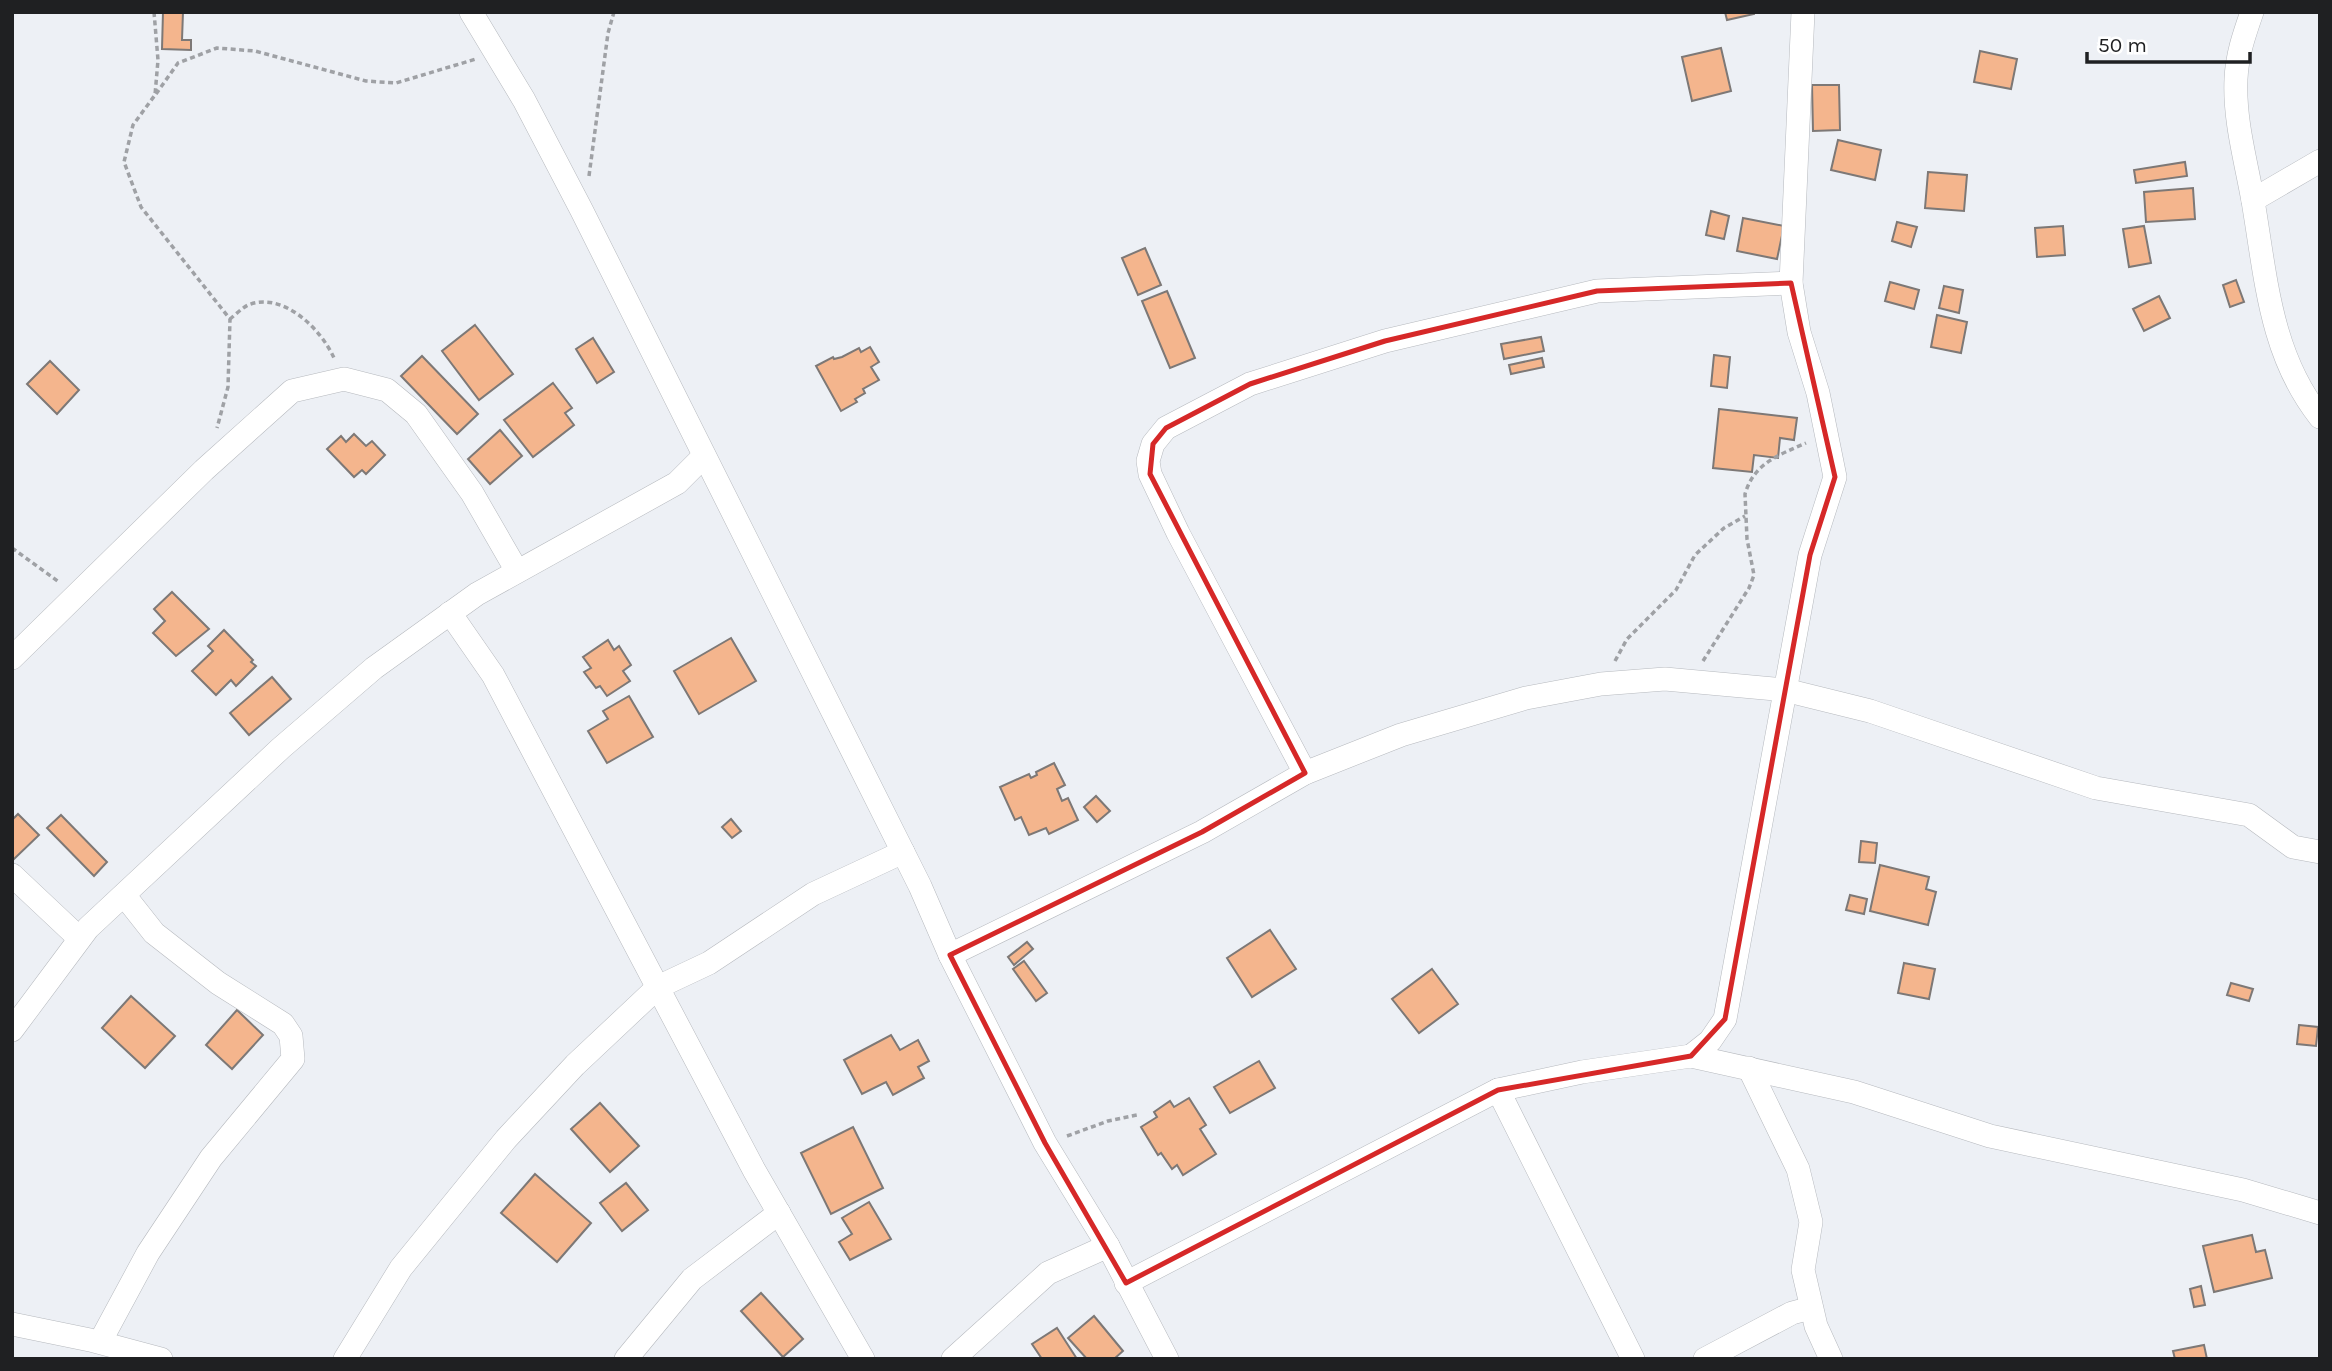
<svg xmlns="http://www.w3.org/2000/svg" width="2332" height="1371" viewBox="0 0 2332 1371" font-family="Karla,sans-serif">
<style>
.building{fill:#f4b58d;stroke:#7d7876;stroke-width:2}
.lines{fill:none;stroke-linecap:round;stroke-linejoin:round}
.minor-casing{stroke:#b6b9be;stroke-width:24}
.path{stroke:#9fa1a5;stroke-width:3.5;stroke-dasharray:5 3.5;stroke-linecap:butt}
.minor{stroke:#fff;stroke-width:23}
.marked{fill:none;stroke:#d62828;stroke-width:5;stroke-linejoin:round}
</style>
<rect width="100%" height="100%" fill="#edf0f5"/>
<g class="building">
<polygon points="163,12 183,12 182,40 191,40 191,50 162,49"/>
<polygon points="1725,12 1754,12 1754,14 1727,20"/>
<polygon points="1721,48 1731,91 1692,101 1682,57"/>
<polygon points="1980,51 2017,59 2011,89 1974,82"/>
<polygon points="1812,85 1839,85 1840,130 1813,131"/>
<polygon points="1838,140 1881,150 1875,180 1831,170"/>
<polygon points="2185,162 2187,176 2136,183 2134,170"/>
<polygon points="1928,172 1967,175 1964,211 1925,208"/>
<polygon points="2193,188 2195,219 2146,222 2144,192"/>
<polygon points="1711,211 1729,216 1724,239 1706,235"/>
<polygon points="1743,218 1784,226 1777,259 1737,251"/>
<polygon points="1897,222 1917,227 1911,247 1892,241"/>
<polygon points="2063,226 2065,255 2037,257 2035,228"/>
<polygon points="2144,226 2151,263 2129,267 2123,229"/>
<polygon points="1145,248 1161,285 1138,295 1122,258"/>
<polygon points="2236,280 2244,302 2230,307 2223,285"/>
<polygon points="1890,282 1919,290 1914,309 1885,301"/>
<polygon points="1944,286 1963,290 1959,313 1939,308"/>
<polygon points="1167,291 1195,358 1170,368 1142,301"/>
<polygon points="2159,296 2170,318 2144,331 2133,309"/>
<polygon points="1937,315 1967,322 1961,353 1931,347"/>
<polygon points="475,325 513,374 479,400 442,351"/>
<polygon points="1541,337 1544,351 1504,359 1501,344"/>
<polygon points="593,338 614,372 597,383 576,349"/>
<polygon points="870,347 879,362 871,367 879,380 863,389 865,393 855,399 857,402 841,411 816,366 833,357 834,359 842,357 859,348 861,352"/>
<polygon points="1714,355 1730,357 1727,388 1711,386"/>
<polygon points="422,356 478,414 457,434 401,376"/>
<polygon points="1542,358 1544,367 1511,374 1509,365"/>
<polygon points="50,361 79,390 57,414 27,384"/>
<polygon points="553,383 572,408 565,413 574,425 533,457 504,420"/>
<polygon points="1719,409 1797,418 1794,440 1780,438 1778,458 1754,455 1752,472 1713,468"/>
<polygon points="500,430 522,456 490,484 468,459"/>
<polygon points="354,434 366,446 372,441 385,455 366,474 362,470 354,477 327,449 341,436 346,442"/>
<polygon points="172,592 209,629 176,656 153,633 165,621 154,609"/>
<polygon points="224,630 253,660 251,662 256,666 236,686 231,680 216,695 192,671 213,651 208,646"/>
<polygon points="731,638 756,681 699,714 674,671"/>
<polygon points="608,640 614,650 619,646 631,665 623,671 630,681 607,696 600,686 596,688 584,672 591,668 583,657"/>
<polygon points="272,677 291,699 249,735 230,713"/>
<polygon points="629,696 653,737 607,763 588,731 608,719 603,711"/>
<polygon points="1054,763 1065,785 1057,789 1062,801 1068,798 1078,820 1049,834 1046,828 1029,835 1021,817 1015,820 1000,787 1029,774 1031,778 1037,775 1036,772"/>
<polygon points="1096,796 1110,811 1097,822 1084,807"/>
<polygon points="18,814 39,835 13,860 12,820"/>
<polygon points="61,815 107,862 94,876 47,828"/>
<polygon points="731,819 741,831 732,838 722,827"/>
<polygon points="1861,841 1877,843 1875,863 1859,862"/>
<polygon points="1880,865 1929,877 1926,889 1936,892 1928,925 1870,911"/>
<polygon points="1850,895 1867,899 1864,914 1846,910"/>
<polygon points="1270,930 1296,969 1252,997 1227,958"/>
<polygon points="1027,942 1033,949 1014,965 1008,957"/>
<polygon points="1024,961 1047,993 1036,1001 1013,969"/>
<polygon points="1904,963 1935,969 1929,999 1898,993"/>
<polygon points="1432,969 1458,1004 1419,1033 1392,999"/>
<polygon points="2231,983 2253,989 2249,1001 2227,995"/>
<polygon points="131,996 175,1036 145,1068 102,1028"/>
<polygon points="237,1010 263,1035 232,1069 206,1045"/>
<polygon points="2299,1025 2318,1027 2316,1046 2297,1044"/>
<polygon points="891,1035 900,1050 918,1040 929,1061 918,1067 924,1078 893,1095 886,1082 862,1094 844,1060"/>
<polygon points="1259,1061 1275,1088 1230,1113 1214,1087"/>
<polygon points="1189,1098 1206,1125 1200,1129 1216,1154 1183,1175 1177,1165 1172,1169 1161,1153 1158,1155 1141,1127 1157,1117 1154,1112 1170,1101 1174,1107"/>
<polygon points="600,1103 639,1146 610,1172 571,1129"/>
<polygon points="853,1127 883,1188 831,1214 801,1153"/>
<polygon points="535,1174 591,1223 557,1262 501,1213"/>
<polygon points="626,1183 648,1210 622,1231 600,1203"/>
<polygon points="869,1202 891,1239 850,1260 839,1242 852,1234 842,1218"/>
<polygon points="2252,1235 2256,1252 2265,1250 2272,1278 2214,1292 2203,1246"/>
<polygon points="2201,1286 2205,1305 2194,1307 2190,1289"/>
<polygon points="761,1293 803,1339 783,1357 741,1311"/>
<polygon points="1094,1316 1123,1351 1114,1359 1087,1359 1068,1338"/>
<polygon points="1057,1328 1077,1359 1042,1359 1032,1344"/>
<polygon points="2204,1345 2207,1359 2175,1359 2173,1351"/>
</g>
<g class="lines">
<defs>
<g id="minor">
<polyline points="471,12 524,100 582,211 920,886 950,955 1045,1143 1108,1246 1167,1359"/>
<path d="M2252 12C2244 35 2237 55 2236 79 2234 120 2246 161 2253 201 2266 277 2270 354 2320 417"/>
<polyline points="2253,200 2320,161"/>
<polyline points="450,613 493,675 754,1170 863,1359"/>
<polyline points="12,658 204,470 292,391 344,379 387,390 416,414 472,493 517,571"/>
<polyline points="1305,773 1178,533 1150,474 1148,461 1153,444 1166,428 1250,384 1385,341 1597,291 1791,283"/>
<polyline points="12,875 79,938"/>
<polyline points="950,955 1202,832 1305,773 1401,735 1526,698 1601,684 1665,679 1785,690 1870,711 2096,788 2249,815 2293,847 2320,852"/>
<polyline points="12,1030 88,928 281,748 374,668 477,594 677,483 704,456"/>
<polyline points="1691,1056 1710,1041 1725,1019 1810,555 1835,477 1818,393 1799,332 1791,283 1803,12"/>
<polyline points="1749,1068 1798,1169 1811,1222 1803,1270 1816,1326 1831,1359"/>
<polyline points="1498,1090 1633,1359"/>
<polyline points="1126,1283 1498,1090 1582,1072 1691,1056 1854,1092 1990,1136 2243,1190 2320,1213"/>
<polyline points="12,1324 90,1340 161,1359"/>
<polyline points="100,1342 148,1253 211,1158 293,1059 291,1036 283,1024 218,983 154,933 124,895"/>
<polyline points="345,1359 401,1268 506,1139 575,1065 658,987 709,963 813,894 903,852"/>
<polyline points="626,1359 692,1279 779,1213"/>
<polyline points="953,1359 1048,1273 1108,1246"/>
<polyline points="1705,1359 1792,1313 1811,1308"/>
</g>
</defs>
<use href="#minor" class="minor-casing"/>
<g class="path">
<polyline points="154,12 158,60 155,95 133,125 124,162 141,207 230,319 228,387 217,428"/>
<polyline points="156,94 178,63 217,48 255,51 366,81 396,83 476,59"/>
<polyline points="589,176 608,33 614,12"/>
<path d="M230 319C235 315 242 308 248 305 283 291 321 329 334 358"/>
<polyline points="12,548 59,582"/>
<polyline points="1615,661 1627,639 1676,590 1695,555 1724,528 1745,516"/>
<path d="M1703 661 1749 588 1754 575 1747 539 1745 494C1754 463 1779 455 1806 443"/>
<polyline points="1067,1136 1108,1121 1137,1115"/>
</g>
<use href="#minor" class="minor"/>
</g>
<path class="marked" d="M1791 283 1835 477 1810 555 1725 1019 1691 1056 1498 1090 1126 1283 1045 1143 950 955 1202 832 1305 773 1150 474 1153 444 1166 428 1250 384 1385 341 1597 291Z"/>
<rect width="2332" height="1371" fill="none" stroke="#1f2022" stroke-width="28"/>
<path d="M2087 52v10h163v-10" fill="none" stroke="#1f2022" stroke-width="3.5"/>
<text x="2098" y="52" font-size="21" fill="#1f2022" stroke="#ffffff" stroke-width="5" paint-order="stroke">50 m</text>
</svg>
